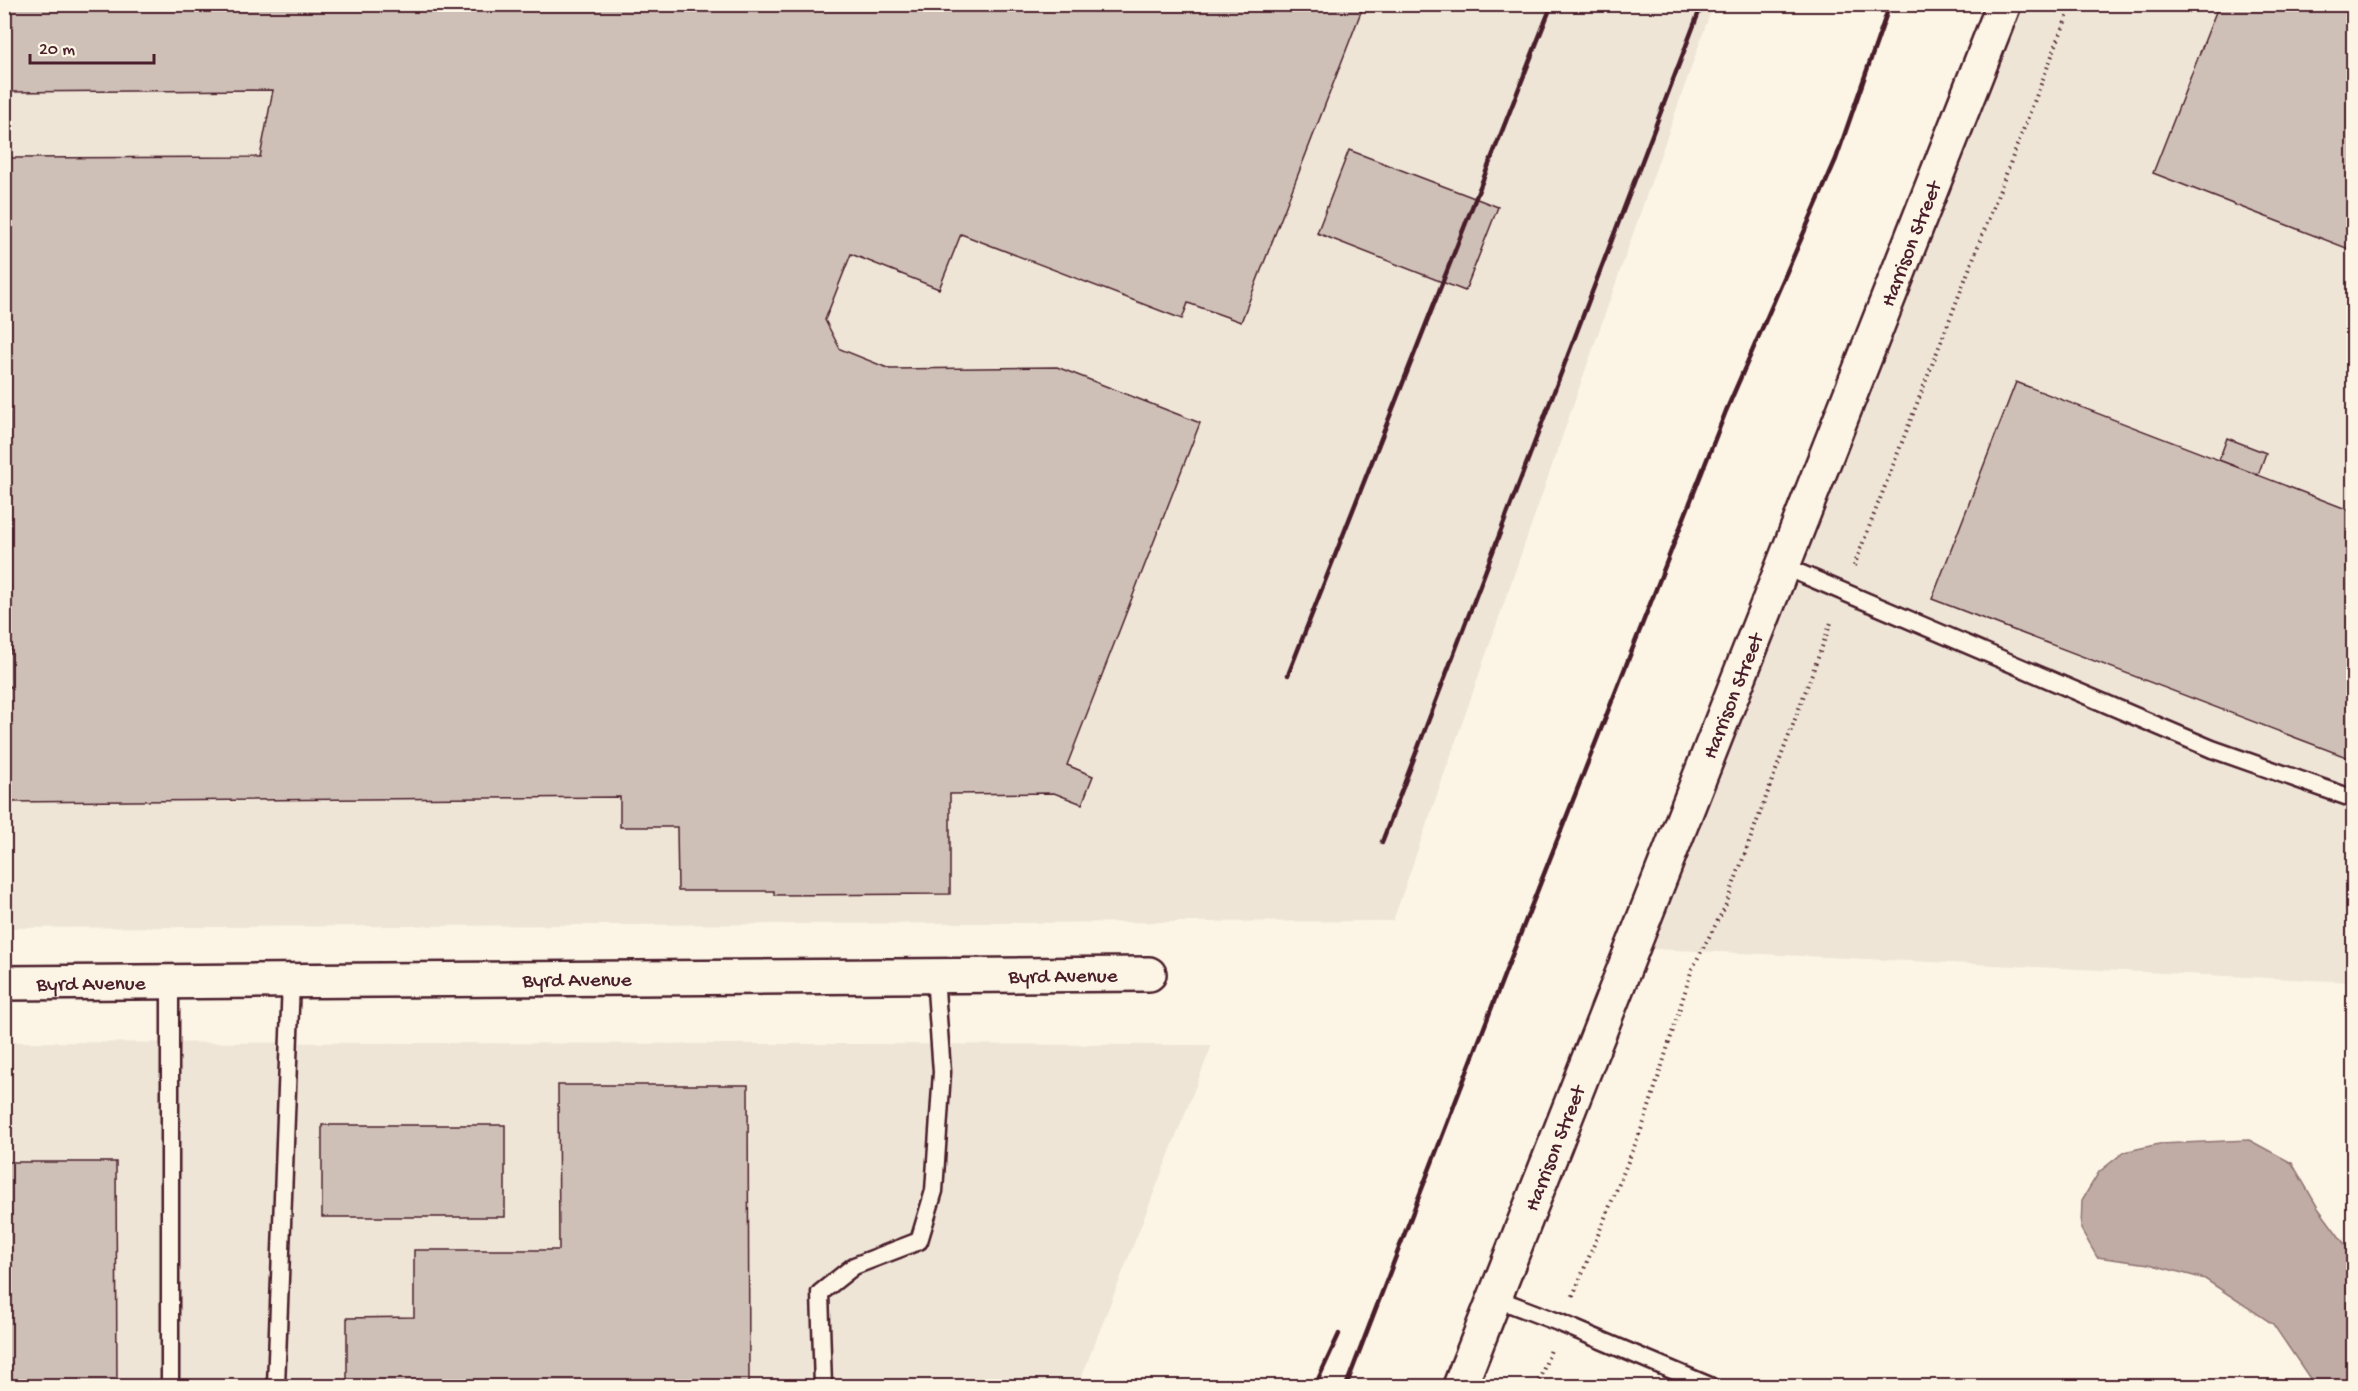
<svg xmlns="http://www.w3.org/2000/svg" width="2358" height="1391" viewBox="0 0 2358 1391" font-family="'Gochi Hand',sans-serif">
<style>
.built{fill:#eee5d7}
.water{fill:#c0aca5;stroke:#917474;stroke-width:1.5}
.building{fill:#cfc0b7;stroke:#4a1f2b;stroke-width:1.5}
.lines{fill:none;stroke-linecap:round;stroke-linejoin:round}
.lane-casing{stroke:#4a1f2b;stroke-width:21}
.street-casing{stroke:#4a1f2b;stroke-width:38}
.secondary-casing{stroke:#4a1f2b;stroke-width:38}
.path{stroke:#4a1f2b;stroke-width:4;stroke-dasharray:1.5 4.5;stroke-linecap:butt}
.lane{stroke:#fcf5e5;stroke-width:16}
.street{stroke:#fcf5e5;stroke-width:33}
.secondary{stroke:#fcf5e5;stroke-width:33}
.rail{stroke:#4a1f2b;stroke-width:4.5}
.labels{text-anchor:middle;stroke-width:5;stroke-linejoin:round;paint-order:stroke}
.street-label{font-size:21px;fill:#4a1f2b;stroke:#fcf5e5}
</style>
<rect width="100%" height="100%" fill="#fcf5e5"/>
<filter id="ink" filterUnits="userSpaceOnUse"><feTurbulence type="fractalNoise" baseFrequency=".0167" numOctaves="2"/><feDisplacementMap in="SourceGraphic" scale="12" xChannelSelector="R" yChannelSelector="G"/><feConvolveMatrix kernelMatrix="1 2 1 2 8 2 1 2 1" color-interpolation-filters="sRGB"/></filter>
<g filter="url(#ink)">
<g class="built">
<polygon points="4,5 1713,5 1393,921 5,928"/>
<polygon points="2004,5 2353,5 2353,982 1633,948"/>
<polygon points="5,1042 1212,1045 1078,1386 5,1386"/>
</g>
<polygon class="water" points="2249,1140 2292,1163 2318,1208 2349,1250 2353,1251 2353,1386 2315,1386 2273,1324 2205,1279 2149,1264 2097,1257 2081,1229 2082,1200 2099,1172 2124,1152 2159,1144"/>
<g class="building">
<polygon points="4,4 1364,4 1241,322 1188,303 1182,319 961,234 939,289 851,254 825,320 840,349 890,369 1057,367 1200,423 1067,765 1093,776 1082,804 1054,793 950,794 950,894 774,895 774,891 678,891 677,827 620,827 620,797 4,802 4,687 11,687 8,158 260,157 273,90 4,92"/>
<polygon points="2219,4 2354,4 2354,251 2153,173"/>
<polygon points="1349,150 1498,207 1465,291 1317,233"/>
<polygon points="2016,382 2354,512 2354,760 1932,599"/>
<polygon points="2227,438 2266,453 2258,475 2219,460"/>
<polygon points="558,1085 748,1085 749,1386 347,1386 347,1318 414,1317 414,1250 559,1250"/>
<rect x="322" y="1125" width="183" height="92"/>
<polygon points="4,1162 116,1162 117,1386 4,1386"/>
</g>
<g class="lines">
<defs>
<g id="lane">
<polyline points="1783,566 2212,749 2354,799"/>
<polyline points="1495,1298 1558,1322 1710,1386"/>
<polyline points="170,1386 170,981"/>
<polyline points="276,1386 291,981"/>
<polyline points="823,1386 820,1293 854,1266 919,1241 934,1191 942,1072 935,976"/>
</g>
<g id="street">
<path id="s1" d="M4 983 1149 974"/>
</g>
<g id="secondary">
<path id="s2" d="M1460 1386 2004 4"/>
</g>
</defs>
<use href="#lane" class="lane-casing"/>
<use href="#street" class="street-casing"/>
<use href="#secondary" class="secondary-casing"/>
<g class="path">
<polyline points="1854,566 2072,4"/>
<polyline points="1573,1296 1645,1120 1692,969 1725,907 1832,620"/>
<polyline points="1537,1386 1551,1350"/>
</g>
<use href="#lane" class="lane"/>
<use href="#street" class="street"/>
<use href="#secondary" class="secondary"/>
<g class="rail">
<polyline points="1288,675 1552,4"/>
<polyline points="1382,842 1702,4"/>
<polyline points="1315,1386 1339,1334"/>
<polyline points="1346,1386 1505,973 1726,411 1836,159 1890,4"/>
</g>
</g>
</g>
<g class="labels">
<g class="street-label">
<text dy="7" stroke="none"><textPath href="#s2" startOffset="1228">Harrison Street</textPath></text>
<text dy="7" stroke="none"><textPath href="#s2" startOffset="742">Harrison Street</textPath></text>
<text dy="7" stroke="none"><textPath href="#s1" startOffset="1059">Byrd Avenue</textPath></text>
<text dy="7" stroke="none"><textPath href="#s1" startOffset="573">Byrd Avenue</textPath></text>
<text dy="7" stroke="none"><textPath href="#s1" startOffset="87">Byrd Avenue</textPath></text>
<text dy="7" stroke="none"><textPath href="#s2" startOffset="256">Harrison Street</textPath></text>
</g>
</g>
<rect width="2358" height="1391" fill="none" stroke="#fcf5e5" stroke-width="24"/>
<rect x="12" y="12" width="2334" height="1367" fill="none" stroke="#4a1f2b" stroke-width="2" filter="url(#ink)"/>
<path d="M30 54v9h124v-9" fill="none" stroke="#4a1f2b" stroke-width="3"/>
<text x="39" y="54" font-size="18" fill="#4a1f2b" stroke="#fcf5e5" stroke-width="4.5" paint-order="stroke">20 m</text>
</svg>
